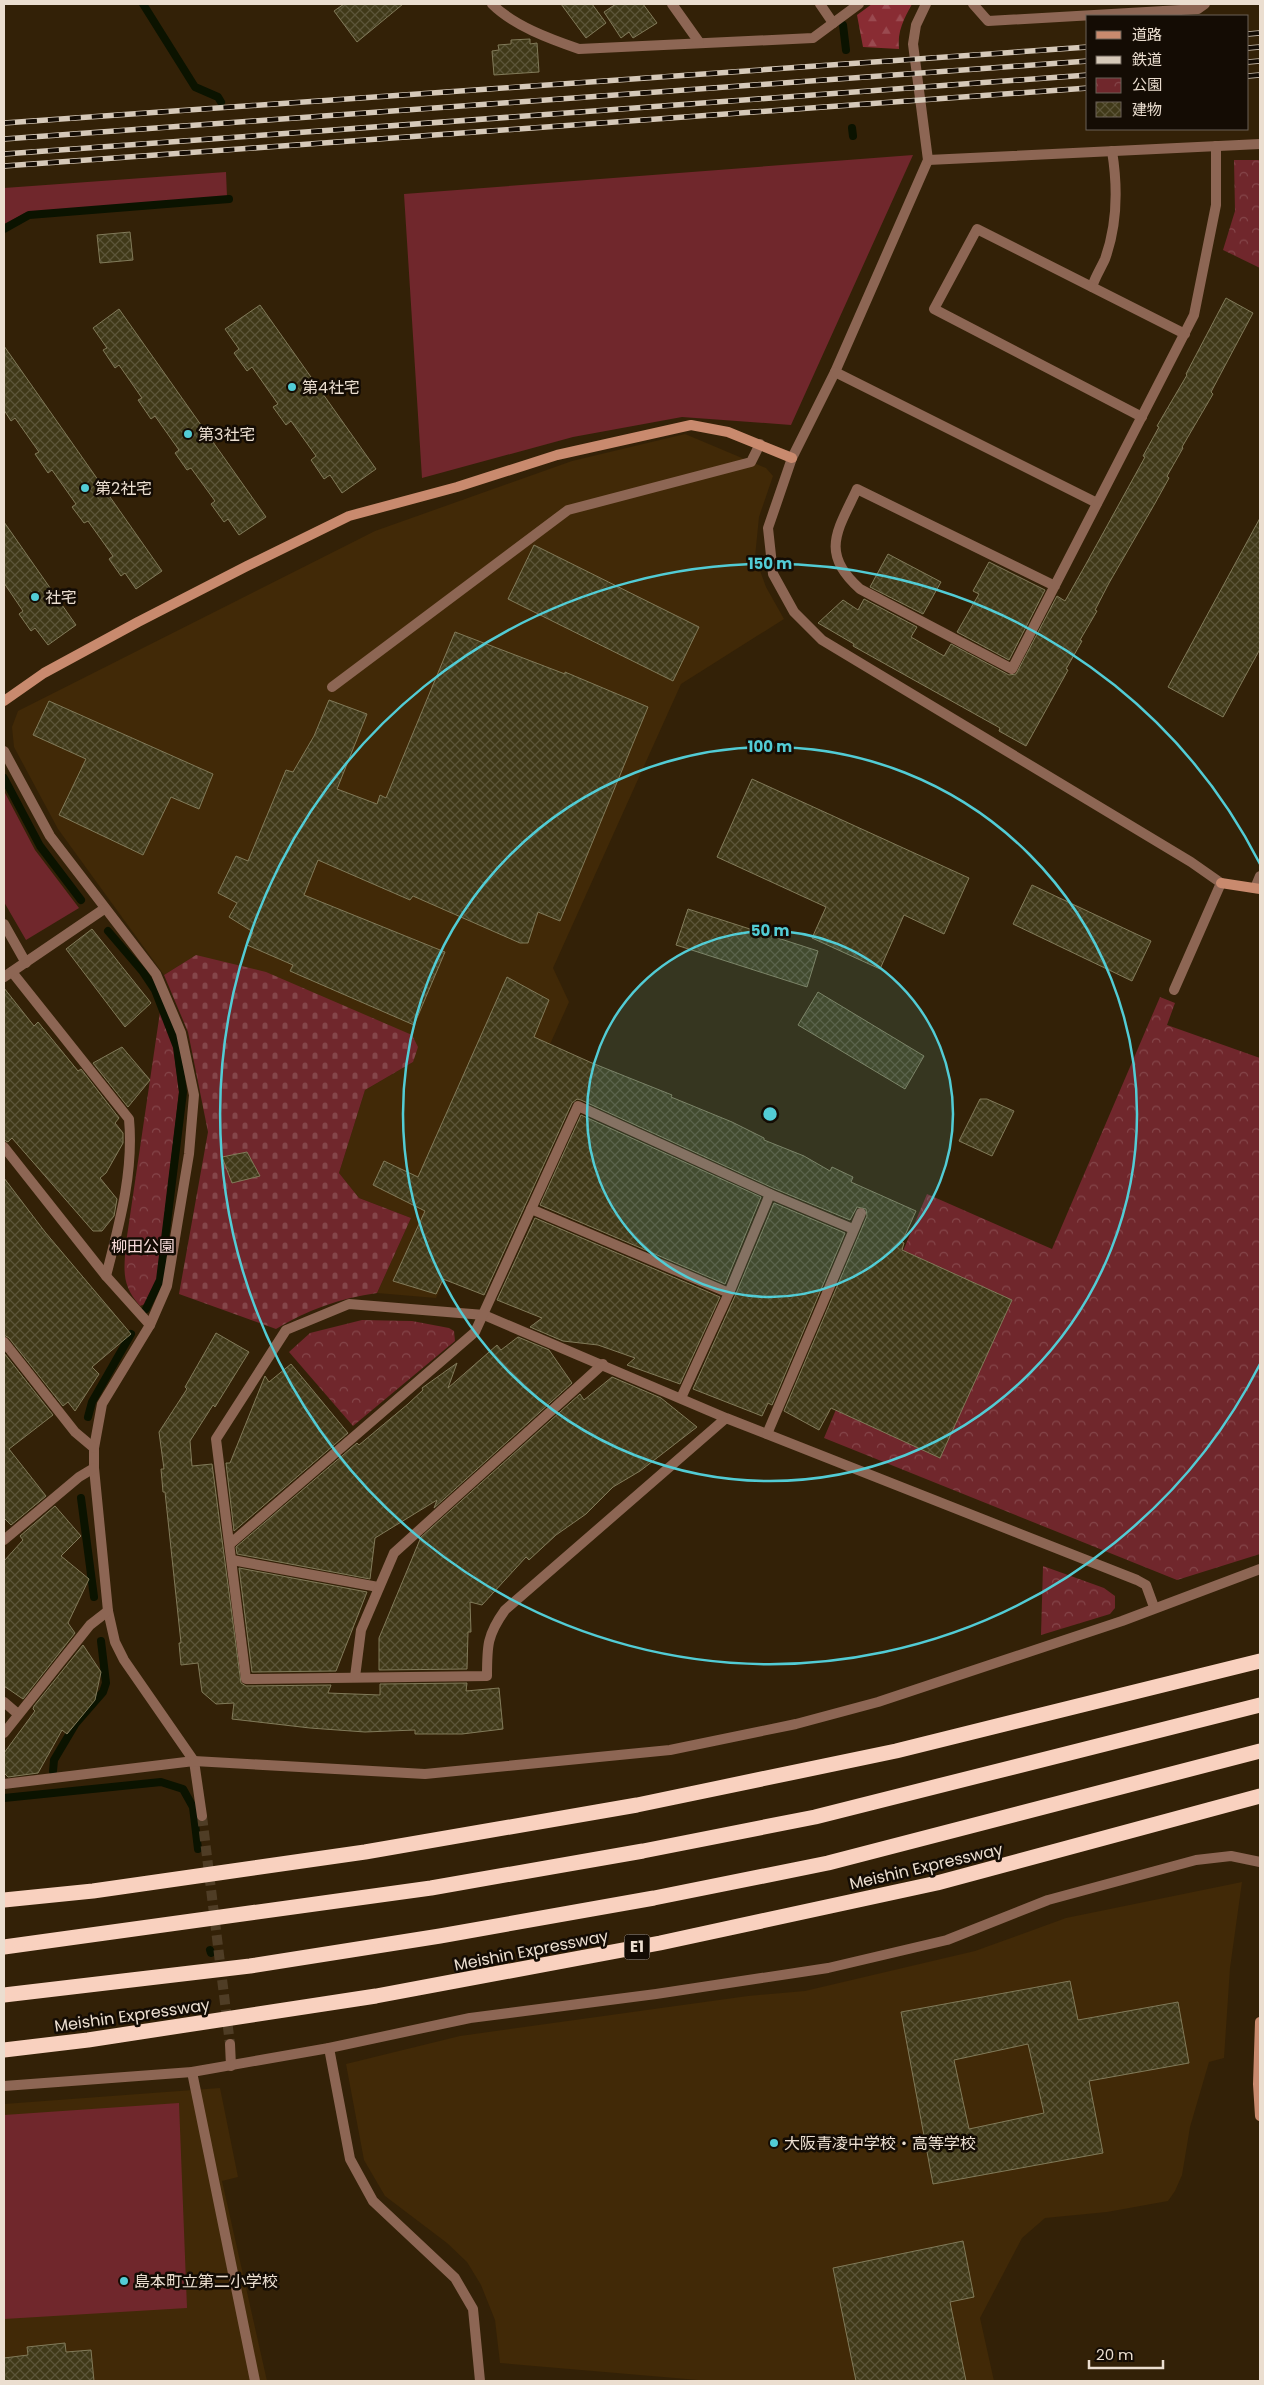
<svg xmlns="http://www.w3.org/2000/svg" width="1264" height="2385" viewBox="0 0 1264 2385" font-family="Poppins,'Noto Sans JP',sans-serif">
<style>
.built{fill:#412907}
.grass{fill:#70272c}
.forest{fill:url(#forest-firs)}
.cemetery{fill:url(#cemetery-stones)}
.park{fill:url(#park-crowns)}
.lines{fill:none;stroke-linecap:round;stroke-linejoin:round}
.stream{stroke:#0b1300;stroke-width:8}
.building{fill:url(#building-cross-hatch);stroke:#817a59;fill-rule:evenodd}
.street-tunnel{stroke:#4f3d25;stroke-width:10;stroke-dasharray:10 5;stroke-linecap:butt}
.lane{stroke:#8d6654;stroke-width:10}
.street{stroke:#8d6654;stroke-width:10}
.secondary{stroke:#c98a6e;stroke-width:10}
.highway{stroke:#f9d1bf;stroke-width:15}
.rail-casing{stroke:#d6c9b9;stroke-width:5.5}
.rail{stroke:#140c04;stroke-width:4;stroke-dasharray:11;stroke-linecap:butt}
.ring{fill:none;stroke:#52ccd5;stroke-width:2.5}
.poi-dot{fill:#52ccd5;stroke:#140c04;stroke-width:2}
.labels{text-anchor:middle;stroke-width:5;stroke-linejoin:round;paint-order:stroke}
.shield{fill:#140c04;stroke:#aa9f93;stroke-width:1}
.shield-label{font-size:15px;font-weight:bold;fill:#ebded0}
.poi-label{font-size:16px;fill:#ebded0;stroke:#140c04;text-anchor:start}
.park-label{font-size:16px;fill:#f8dcdb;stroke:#140c04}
.street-label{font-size:16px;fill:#ebded0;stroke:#140c04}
.centre{fill:#52ccd5;stroke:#140c04;stroke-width:2.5}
.ring-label{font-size:15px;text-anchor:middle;font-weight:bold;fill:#52ccd5;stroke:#140c04;stroke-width:5;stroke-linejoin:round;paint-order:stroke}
</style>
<defs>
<pattern id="forest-firs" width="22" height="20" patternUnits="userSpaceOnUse" patternTransform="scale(1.25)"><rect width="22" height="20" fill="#892c33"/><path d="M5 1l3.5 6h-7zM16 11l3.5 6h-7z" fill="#9a4a50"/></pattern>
<pattern id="cemetery-stones" width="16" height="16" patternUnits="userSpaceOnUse" patternTransform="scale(1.25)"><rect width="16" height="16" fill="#70272c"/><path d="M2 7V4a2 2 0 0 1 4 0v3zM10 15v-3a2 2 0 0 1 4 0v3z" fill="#85464a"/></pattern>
<pattern id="park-crowns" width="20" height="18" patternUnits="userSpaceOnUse" patternTransform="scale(1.25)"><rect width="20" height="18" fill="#70272c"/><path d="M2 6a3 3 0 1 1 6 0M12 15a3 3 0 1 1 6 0" fill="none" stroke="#85464a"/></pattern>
<pattern id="building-cross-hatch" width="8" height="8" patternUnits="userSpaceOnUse" patternTransform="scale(1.25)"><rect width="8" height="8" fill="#403918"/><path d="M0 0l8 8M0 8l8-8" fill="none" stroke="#5c5539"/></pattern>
</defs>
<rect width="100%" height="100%" fill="#332107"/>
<g class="built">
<polygon points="685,434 766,468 773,476 759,517 755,557 766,587 784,619 681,684 553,968 569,1002 436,1298 377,1293 411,1218 359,1198 339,1173 365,1090 413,1062 196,955 164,975 58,829 14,747 12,727 18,711 375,531 572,461"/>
<polygon points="1242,1882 1230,1968 1224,2058 1209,2062 1190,2127 1182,2175 1175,2191 1168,2201 1107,2212 1045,2218 1022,2238 980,2318 994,2381 710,2381 500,2363 495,2320 481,2285 467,2262 447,2243 385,2196 364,2160 346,2064 460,2036 748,1996 805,1991 975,1951 1066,1918"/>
<polygon points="220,2088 238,2177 222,2181 267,2381 4,2381 4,2104"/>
</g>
<g class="grass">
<polygon points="913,155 791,425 682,417 573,437 422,478 404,194"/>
<polygon points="226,172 227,197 27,212 4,224 4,188"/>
<polygon points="4,791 35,850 79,908 26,940 4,902"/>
<polygon points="179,2103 187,2308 4,2319 4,2115"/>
</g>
<path class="forest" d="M872 4H912C904 19 897 31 899 49L863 47 857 15Z"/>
<path class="cemetery" d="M196 955 266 972 412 1035 418 1047 413 1062 365 1090 339 1173 359 1198 411 1218 377 1293C341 1298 307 1310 276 1329L179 1294 208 1132 188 1032 164 975Z"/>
<g class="park">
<polygon points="1234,160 1260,160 1260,268 1223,250 1235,211"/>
<polygon points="1160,997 1175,1003 1167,1025 1260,1058 1260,1554 1177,1580 824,1438 927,1194 1052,1249"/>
<path d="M160 1012 173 1045 179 1092 157 1279 145 1304 140 1306C121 1284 124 1271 126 1243Z"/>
<polygon points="362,1320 412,1321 449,1328 454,1331 455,1341 353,1426 289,1352 310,1333"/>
<polygon points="1043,1566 1104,1588 1115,1596 1115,1608 1110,1614 1041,1635"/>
</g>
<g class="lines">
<g class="stream">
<polyline points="143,4 195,87 218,97 221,102"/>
<polyline points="843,25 846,50"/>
<polyline points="852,128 853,136"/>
<polyline points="4,229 29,215 229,199"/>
<polyline points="4,778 40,846 81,900"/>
<polyline points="108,931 143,972 155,990 177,1047 183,1092 160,1280 146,1309"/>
<polyline points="88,1417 92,1402 131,1334"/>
<polyline points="81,1498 94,1597"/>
<polyline points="53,1771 54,1760 76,1723 103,1692 106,1683 101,1641"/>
<polyline points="4,1798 161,1782 183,1789 193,1807 198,1849"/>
<polyline points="210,1950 211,1953"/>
</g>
</g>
<g class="building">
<polygon points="344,4 403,4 357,42 334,11"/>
<polygon points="561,4 592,4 606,23 586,38"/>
<polygon points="616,4 643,4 657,23 633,38 629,32 621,38 604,12"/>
<polygon points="530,39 530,44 537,43 539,72 494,75 492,51 499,50 498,45 511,44 511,40"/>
<polygon points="130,232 133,260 100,263 97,235"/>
<polygon points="1226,298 1253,313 1211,392 1213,394 1182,447 1183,448 1167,476 1169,478 1154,505 1109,583 1095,610 1097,611 1080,640 1082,641 1066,669 1068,670 1026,746 999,731 1000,728 853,646 854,644 818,623 843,600 858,610 864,599 917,627 911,637 944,656 951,644 1009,675 1016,674 1057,596 1065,601 1086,564 1145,457 1143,456 1159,427 1157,426 1187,375 1186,374"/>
<polygon points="260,305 376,469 342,493 330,475 324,479 311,460 316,456 291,421 286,425 273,407 278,404 252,367 247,371 234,353 239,349 225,329"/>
<polygon points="119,309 266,517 239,535 228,519 224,522 211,504 215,501 191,468 187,470 175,453 179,450 155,416 151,419 138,400 142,398 119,365 115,368 103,350 107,348 93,328"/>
<polygon points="4,346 162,571 136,589 125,573 121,576 109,559 113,556 88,521 84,523 72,507 76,504 52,470 48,473 35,454 39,452 15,418 11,421 4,410"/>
<polygon points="1260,518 1260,649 1223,717 1168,687"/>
<polygon points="4,522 76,625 48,645 35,628 31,631 19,614 23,611 4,583"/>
<polygon points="534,545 699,627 673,681 508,599"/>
<polygon points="888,554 941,582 923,614 870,587"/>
<polygon points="989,562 1045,590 1009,660 957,632 979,594 973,591"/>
<polygon points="455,632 565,674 565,672 648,707 560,921 538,912 528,943 520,943 413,896 410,900 318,860 304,895 445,952 414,1025 290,971 293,965 247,945 253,932 229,917 237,903 218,893 236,856 248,861 286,770 293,772 314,736 329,700 367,714 337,789 377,804 380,795 386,798"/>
<polygon points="49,701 213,774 199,809 171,797 143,855 59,815 86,759 33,735"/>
<polygon points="752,779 969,878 944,934 904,915 880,969 812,938 826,907 717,857"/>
<polygon points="1032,885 1151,941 1132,981 1013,924"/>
<polygon points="688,909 818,951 807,987 676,945"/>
<polygon points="92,929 151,1003 125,1027 66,949"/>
<polygon points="507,977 549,1000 534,1037 592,1063 672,1095 671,1097 732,1122 764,1138 764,1140 804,1156 830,1171 832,1167 853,1177 851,1182 916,1211 902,1242 904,1243 902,1250 1012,1300 940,1458 831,1408 819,1430 784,1411 867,1216 866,1209 857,1207 850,1220 773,1188 581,1100 577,1099 572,1103 484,1295 443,1279 436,1294 393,1281 425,1211 373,1185 384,1161 418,1177"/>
<polygon points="4,988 34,1026 38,1022 78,1071 81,1069 119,1118 115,1123 123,1133 123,1143 106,1173 100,1178 117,1199 114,1216 102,1231 93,1231 12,1138 8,1142 4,1140"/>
<polygon points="818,992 924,1056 905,1089 798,1025"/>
<polygon points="122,1047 150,1080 128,1107 93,1063"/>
<polygon points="980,1099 987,1099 1014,1111 992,1156 959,1141"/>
<polygon points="581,1115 761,1197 725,1284 540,1205"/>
<polygon points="247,1152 260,1176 232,1183 222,1157"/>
<polygon points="4,1178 45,1232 131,1334 92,1367 99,1374 75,1411 68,1402 63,1406 9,1338 4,1335"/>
<polygon points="774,1203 845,1233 772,1405 768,1403 762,1416 693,1389 735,1296"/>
<polygon points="535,1218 720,1297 680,1384 627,1365 635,1358 598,1345 563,1341 530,1327 542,1318 497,1300"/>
<polygon points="216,1333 249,1352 215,1407 213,1405 190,1441 192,1466 212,1464 241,1683 246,1686 331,1685 328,1693 380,1695 380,1684 467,1683 466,1691 499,1688 503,1729 462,1734 415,1734 415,1730 365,1732 310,1728 232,1719 234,1703 216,1704 202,1692 198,1663 181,1665 179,1643 181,1643 165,1492 163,1492 161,1469 164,1469 159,1432 187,1389 185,1387"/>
<polygon points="518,1337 549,1350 572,1383 434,1508 437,1500 375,1538 370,1579 237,1554 236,1547 357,1443 359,1445 408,1404 423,1390 422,1388 457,1363 448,1388 497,1345 501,1350"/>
<polygon points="4,1353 53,1415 9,1449 46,1496 11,1525 4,1518"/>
<polygon points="291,1364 348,1433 234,1531 226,1463 230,1463 265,1376 269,1382"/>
<polygon points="612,1377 661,1398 697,1427 640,1471 613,1487 586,1514 556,1535 529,1560 526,1557 482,1605 470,1602 471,1632 468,1632 467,1669 379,1670 379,1638 421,1537 580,1394 584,1400"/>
<polygon points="55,1506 81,1536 61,1556 89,1579 68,1623 75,1633 23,1699 4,1686 4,1561 23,1540 20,1536"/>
<polygon points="239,1568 367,1592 336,1671 252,1672"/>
<polygon points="83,1645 101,1672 95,1700 67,1734 62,1730 38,1773 8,1777 4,1773 4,1753 35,1711 33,1709 34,1706"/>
<path d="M1070 1981 1078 2020 1178 2002 1189 2063 1089 2081 1103 2153 933 2184 901 2012ZM1028 2044 1044 2113 969 2129 954 2060Z"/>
<polygon points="963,2241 974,2297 950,2302 966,2381 856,2381 833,2268"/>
<polygon points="65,2343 66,2352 91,2350 94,2381 4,2381 4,2358 28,2355 27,2347"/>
</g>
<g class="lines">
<polyline class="street-tunnel" points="202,1816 230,2044"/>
<g class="lane">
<polyline points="332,687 568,510 751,462 760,444"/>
<polyline points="4,924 26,963"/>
<polyline points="1174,990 1221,883"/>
<polyline points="192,2072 255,2381"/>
</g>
<g class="street">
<path d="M492 4C514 26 550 39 579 49L813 38 859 4"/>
<polyline points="672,4 699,42"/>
<polyline points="820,4 833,23"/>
<polyline points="926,4 916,25 913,44 928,160 835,372 792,458 768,528 773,574 794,612 822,640 1191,862 1221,883"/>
<polyline points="973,4 988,21 1198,9 1205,4"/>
<polyline points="928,160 1260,144"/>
<path d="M1092 287C1095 277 1101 268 1105 259 1118 223 1118 188 1112 151"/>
<polyline points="835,372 1097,503"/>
<polyline points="1142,417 934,309 977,229 1185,334"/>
<path d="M1055 586 857 489C838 530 819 553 860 589L1012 669 1194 315 1216 205V146"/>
<polyline points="4,751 50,836 156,974 181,1033 194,1095 189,1154 167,1286 150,1325 102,1404 94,1448 94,1468 108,1611 115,1642 124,1660 194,1761 202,1816"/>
<polyline points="1255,888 1260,876"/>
<path d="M12 972 129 1119C134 1172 119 1225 106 1276"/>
<polyline points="4,977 104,909"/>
<polyline points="4,1147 106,1276 150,1325"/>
<polyline points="531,1209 729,1293"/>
<polyline points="4,1342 75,1432 94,1448"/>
<polyline points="681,1398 729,1293 770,1194"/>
<path d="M726 1418 505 1610C487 1635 487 1646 487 1676L246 1679 216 1439 286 1330 349 1304 484 1315 726 1418 1137 1580 1146 1585 1154 1607"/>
<polyline points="767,1434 861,1213"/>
<polyline points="4,1540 79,1477 94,1468"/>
<polyline points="230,1544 475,1332 578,1106 770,1194 853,1229"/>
<polyline points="232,1560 378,1587"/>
<polyline points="355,1677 361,1630 394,1553 603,1364"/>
<polyline points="4,1702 18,1714"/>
<polyline points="4,1733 90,1625 108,1611"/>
<polyline points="4,1784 194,1761 425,1774 670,1750 796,1724 878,1702 1122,1621 1260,1569"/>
<polyline points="230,2044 231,2066"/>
<polyline points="329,2048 350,2159 373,2201 455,2278 473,2309 480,2381"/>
<polyline points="4,2086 192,2072 329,2048 470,2018 656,1994 828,1968 947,1940 1048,1900 1196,1860 1231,1856 1260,1862"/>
</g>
<g class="secondary">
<polyline points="4,701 44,673 138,622 247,566 349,516 457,487 557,455 691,425 728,432 792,458"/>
<polyline points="1221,883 1260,889"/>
<polyline points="1260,2022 1258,2084 1260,2116"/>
</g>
<g class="highway">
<polyline points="4,1900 93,1891 365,1852 637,1805 896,1751 1260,1661"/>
<polyline points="4,1947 431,1888 643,1851 815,1817 1260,1705"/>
<polyline points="4,1995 250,1966 440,1936 654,1898 828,1863 1260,1751"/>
<polyline points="4,2050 88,2040 376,1996 660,1943 937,1883 1260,1796"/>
</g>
<defs>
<g id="rail">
<polyline points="1248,34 1260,33"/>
<polyline points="1248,48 1260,47"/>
<polyline points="1248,62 1260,61"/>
<polyline points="1248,76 1260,75"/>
<polyline points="4,123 1088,47"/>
<polyline points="4,139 1088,61"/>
<polyline points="4,154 1088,75"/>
<polyline points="4,166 1088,88"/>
</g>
</defs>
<use href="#rail" class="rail-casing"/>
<use href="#rail" class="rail"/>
</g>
<circle cx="770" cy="1114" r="183" fill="#52ccd5" fill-opacity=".12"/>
<g class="ring">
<circle cx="770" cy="1114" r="183"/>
<circle cx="770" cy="1114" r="367"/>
<path d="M1260 1364A550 550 0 1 1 1260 864"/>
</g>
<g class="poi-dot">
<circle cx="292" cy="387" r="5"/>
<circle cx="188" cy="434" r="5"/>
<circle cx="85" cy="488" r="5"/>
<circle cx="35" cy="597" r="5"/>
<circle cx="774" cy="2143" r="5"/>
<circle cx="124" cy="2281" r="5"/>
</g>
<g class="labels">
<rect class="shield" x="624.5" y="1934.5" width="25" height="25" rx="4"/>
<g class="shield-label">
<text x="637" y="1952">E1</text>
</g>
<g class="poi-label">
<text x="302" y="393">第4社宅</text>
<text x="198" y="440">第3社宅</text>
<text x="95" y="494">第2社宅</text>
<text x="45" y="603">社宅</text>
<text x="784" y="2149">大阪青凌中学校・高等学校</text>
<text x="134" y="2287">島本町立第二小学校</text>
</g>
<g class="park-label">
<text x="143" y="1252">柳田公園</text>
</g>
<g class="street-label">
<text transform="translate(926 1866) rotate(-13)" y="6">Meishin Expressway</text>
<text transform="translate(531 1950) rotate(-11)" y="6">Meishin Expressway</text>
<text transform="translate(132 2015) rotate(-8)" y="6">Meishin Expressway</text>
</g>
</g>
<circle cx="770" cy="1114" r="8" class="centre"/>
<g class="ring-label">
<text x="770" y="569">150 m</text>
<text x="770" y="752">100 m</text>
<text x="770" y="936">50 m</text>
</g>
<rect width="1264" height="2385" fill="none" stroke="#ebded0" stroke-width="10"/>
<rect x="1086" y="15" width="162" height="115" fill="#140c04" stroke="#6a6056"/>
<rect x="1096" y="31" width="25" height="8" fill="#c98a6e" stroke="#6a6056"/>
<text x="1132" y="40" font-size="15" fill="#ebded0">道路</text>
<rect x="1096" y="56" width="25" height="8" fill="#d6c9b9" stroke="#6a6056"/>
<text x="1132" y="65" font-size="15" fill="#ebded0">鉄道</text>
<rect x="1096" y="78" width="25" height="15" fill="url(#park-crowns)" stroke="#6a6056"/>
<text x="1132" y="90" font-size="15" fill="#ebded0">公園</text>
<rect x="1096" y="102" width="25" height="15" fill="url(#building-cross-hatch)" stroke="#6a6056"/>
<text x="1132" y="115" font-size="15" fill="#ebded0">建物</text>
<path d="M1089 2360v8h74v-8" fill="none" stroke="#ebded0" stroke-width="2.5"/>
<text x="1096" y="2360" font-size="15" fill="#ebded0" stroke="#140c04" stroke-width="4" paint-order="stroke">20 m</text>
</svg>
